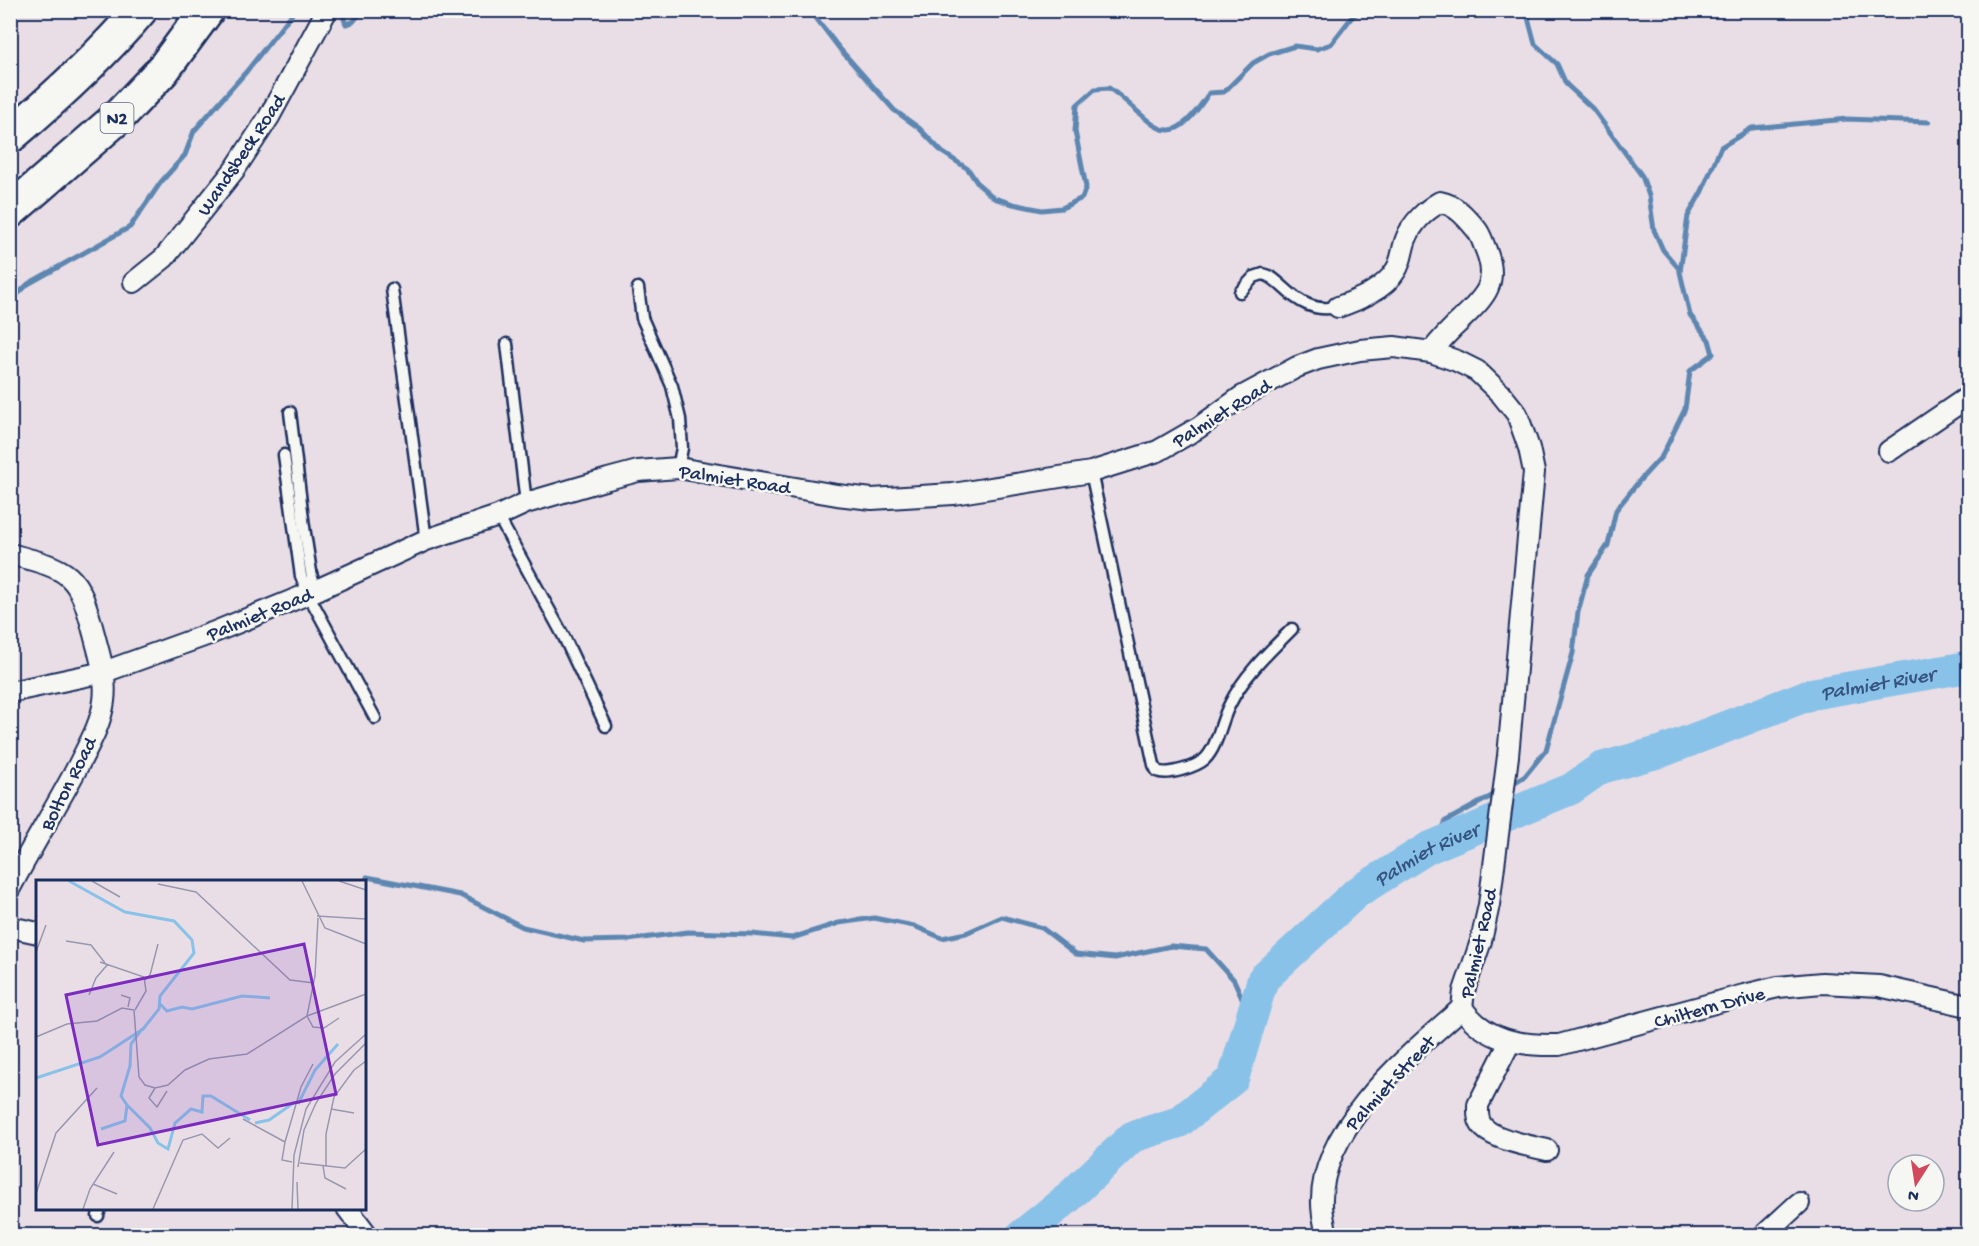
<svg xmlns="http://www.w3.org/2000/svg" width="1979" height="1246" viewBox="0 0 1979 1246" font-family="'Gochi Hand',sans-serif">
<style>
.lines{fill:none;stroke-linecap:round;stroke-linejoin:round}
.stream{stroke:#5d87b1;stroke-width:5}
.river{stroke:#89c2e8;stroke-width:32}
.lane-casing{stroke:#1b2f5e;stroke-width:15}
.street-casing{stroke:#1b2f5e;stroke-width:24}
.highway-casing{stroke:#1b2f5e;stroke-width:38}
.lane{stroke:#f6f6f2;stroke-width:10}
.street{stroke:#f6f6f2;stroke-width:20}
.highway{stroke:#f6f6f2;stroke-width:33}
.labels{text-anchor:middle;stroke-width:5;stroke-linejoin:round;paint-order:stroke}
.shield{fill:#f6f6f2;stroke:#5d6b8a;stroke-width:1.5}
.shield-label{font-size:18px;font-weight:bold;fill:#1b2f5e}
.street-label{font-size:20px;fill:#1b2f5e;stroke:#f6f6f2}
.water-label{font-size:21px;font-style:italic;fill:#365480;stroke:#f6f6f2}
.inset-river{fill:none;stroke:#89c2e8;stroke-width:3}
.inset-road{fill:none;stroke:#9798b0;stroke-width:1.5}
.view{fill:#7b2cbf;fill-opacity:0.15;stroke:#7b2cbf;stroke-width:3}
.inset-edge{fill:none;stroke:#1b2f5e;stroke-width:3}
</style>
<rect width="100%" height="100%" fill="#eadee6"/>
<filter id="ink" filterUnits="userSpaceOnUse"><feTurbulence type="fractalNoise" baseFrequency=".0167" numOctaves="2"/><feDisplacementMap in="SourceGraphic" scale="12" xChannelSelector="R" yChannelSelector="G"/><feConvolveMatrix kernelMatrix="1 2 1 2 8 2 1 2 1" color-interpolation-filters="sRGB"/></filter>
<g filter="url(#ink)">
<g class="lines">
<g class="stream">
<polyline points="344,10 344,19 346,24 353,22 363,10"/>
<path d="M810 10 839 48 894 110 919 128 942 152 968 169 978 184 994 198 1013 204 1042 210 1062 208 1082 198 1086 187 1075 131 1077 105 1095 89 1109 88C1156 121 1165 161 1209 93L1224 92 1253 63 1269 54 1295 46 1317 49 1331 44 1352 17 1361 10"/>
<polyline points="1526,10 1535,44 1557,64 1566,84 1593,109 1642,176 1649,196 1654,230 1663,250 1680,270"/>
<polyline points="10,302 28,284 130,227 161,182 185,155 194,131 246,72 295,10"/>
<polyline points="1509,786 1525,776 1546,750 1573,653 1578,612 1588,575 1608,545 1616,510 1640,480 1662,456 1685,409 1690,371 1713,354 1709,340 1690,315 1680,272 1688,216 1702,191 1721,147 1752,128 1847,119 1929,122"/>
<polyline points="1435,845 1446,821 1499,792"/>
<polyline points="367,877 460,895 523,927 584,941 628,940 688,932 752,934 792,938 839,923 874,918 914,926 942,938 966,933 1002,917 1042,928 1076,954 1115,958 1171,946 1206,949 1234,980 1251,1018"/>
</g>
<path class="river" id="s1" d="M1021 1236 1068 1198 1132 1137 1179 1122 1233 1079 1263 979 1356 893 1428 848 1571 789 1601 768 1663 751 1811 694 1968 667"/>
<defs>
<g id="lane">
<polyline points="638,288 642,318 672,386 680,419 682,448 678,468"/>
<polyline points="392,289 426,540"/>
<path d="M1240 292 1254 277 1263 274C1272 276 1276 281 1283 287 1299 302 1314 312 1338 307"/>
<polyline points="507,344 526,503"/>
<polyline points="290,412 304,527 314,591"/>
<polyline points="284,455 301,576 308,594 375,718"/>
<path d="M1091 472 1154 765 1157 771C1167 776 1196 767 1205 759 1218 746 1221 720 1230 704 1244 675 1270 651 1292 629"/>
<polyline points="498,516 564,637 606,726"/>
<polyline points="98,1216 100,1208"/>
</g>
<g id="street">
<polyline points="134,282 164,258 235,169 269,117 327,10"/>
<path d="M1338 307C1358 300 1384 290 1396 270 1402 261 1402 249 1406 239 1412 223 1426 210 1440 202 1456 205 1466 217 1476 229 1481 235 1483 243 1486 250 1500 285 1483 298 1460 321 1449 331 1440 341 1431 352"/>
<polyline points="1889,451 1968,397"/>
<path d="M10 554C71 570 78 572 94 634 100 657 107 677 104 701 101 724 89 744 79 764 57 806 32 846 10 888"/>
<polyline points="10,692 104,672 212,633 308,594 426,540 498,516 526,503 608,479 638,471 678,468 837,495 872,499 953,494 1091,472 1158,451 1198,428 1241,397 1297,367 1318,359 1360,350 1394,347 1431,352 1457,361 1477,371 1501,394 1517,414 1529,448 1534,472 1508,756 1489,905 1481,941 1464,991 1462,1008"/>
<polyline points="10,927 38,933"/>
<path d="M1462 1008C1486 1041 1520 1046 1559 1045L1744 995 1778 987 1822 983 1879 986 1968 1006"/>
<path d="M1510 1042 1478 1105C1478 1113 1477 1121 1484 1128 1496 1140 1530 1146 1547 1150"/>
<polyline points="347,1208 368,1236"/>
<path d="M1327 1236C1325 1225 1322 1214 1322 1204 1319 1128 1410 1054 1462 1008"/>
<polyline points="1763,1236 1799,1203"/>
</g>
<g id="highway">
<path d="M10 136C56 97 101 56 140 10"/>
<polyline points="10,211 117,118 162,71 207,10"/>
</g>
</defs>
<use href="#lane" class="lane-casing"/>
<use href="#street" class="street-casing"/>
<use href="#highway" class="highway-casing"/>
<use href="#lane" class="lane"/>
<use href="#street" class="street"/>
<use href="#highway" class="highway"/>
</g>
</g>
<g class="labels">
<rect class="shield" x="100.5" y="103" width="33" height="30" rx="4.5"/>
<g class="shield-label">
<text x="117" y="124">N2</text>
</g>
<g class="street-label">
<text transform="translate(240 154) rotate(-56)" y="7">Wandsbeck Road</text>
<text transform="translate(1221 412) rotate(-32)" y="7">Palmiet Road</text>
<text transform="translate(735 478) rotate(9)" y="7">Palmiet Road</text>
<text transform="translate(259 613) rotate(-22)" y="7">Palmiet Road</text>
<text transform="translate(67 783) rotate(-63)" y="7">Bolton Road</text>
<text transform="translate(1477 943) rotate(-77)" y="7">Palmiet Road</text>
<text transform="translate(1709 1006) rotate(-15)" y="7">Chiltern Drive</text>
<text transform="translate(1389 1082) rotate(-47)" y="7">Palmiet Street</text>
</g>
<g class="water-label">
<text dy="7" stroke="none"><textPath href="#s1" startOffset="1065">Palmiet River</textPath></text>
<text dy="7" stroke="none"><textPath href="#s1" startOffset="579">Palmiet River</textPath></text>
</g>
</g>
<g transform="translate(36 880)">
<rect width="330" height="330" fill="#eadee6"/>
<path class="inset-river" d="M124 124 131 131 146 127 156 129 206 116 234 118M0 198 64 177 107 149 123 129 124 116 158 73 156 60 138 41 89 32 33 1M262 224 279 190 302 164M91 225 114 248 122 263 132 269 139 243 155 229 166 232 167 216H175L214 240M219 243 233 240 259 222M65 249 89 241 91 225 85 216 94 186 95 164 106 149"/>
<path class="inset-road" d="M56 1 84 17M266 1 289 48 330 64M303 1 330 10M122 4 160 12 254 100 278 103M281 36 330 39M282 38 279 96 271 136 277 147 288 148 303 138M30 61 55 65 69 83M0 72 10 45M64 82 108 97 110 111 99 130M109 100 114 95 122 64M53 115 60 98 72 84M85 115 94 118 92 127M98 130 103 197 109 205 119 208 132 205 149 190 173 179 211 174 271 136 330 114M0 157 31 144 61 141 86 128 98 130M119 208 113 218 121 227 131 211M295 229 318 233M207 239 249 262M256 282 246 280 249 262 265 207 277 184M264 283 309 288 330 269M287 286 289 298 310 309M290 286V254L298 217 318 190 330 181M262 287 268 250 280 223 299 194 330 163M261 302 262 329M57 304 81 314M0 314 20 253 61 208M47 329 54 309 78 272M117 329 147 260 166 254 182 268 194 258M256 329 258 275 270 229 299 182 330 154"/>
<path class="view" d="M268 64 300 214 62 265 30 115Z"/>
<rect width="330" height="330" class="inset-edge"/>
</g>
<rect width="1979" height="1246" fill="none" stroke="#f6f6f2" stroke-width="36"/>
<rect x="18" y="18" width="1943" height="1210" fill="none" stroke="#1b2f5e" stroke-width="2" filter="url(#ink)"/>
<g transform="translate(1916 1183) rotate(192)"><circle r="28" fill="#f6f6f2" stroke="#9ea6b7" stroke-width="1.5"/>
<path d="M0-4.5L10 22L0 15L-10 22Z" fill="#d1495b"/>
<text y="-9" font-size="16" font-weight="bold" text-anchor="middle" fill="#1b2f5e">N</text>
</g>
</svg>
